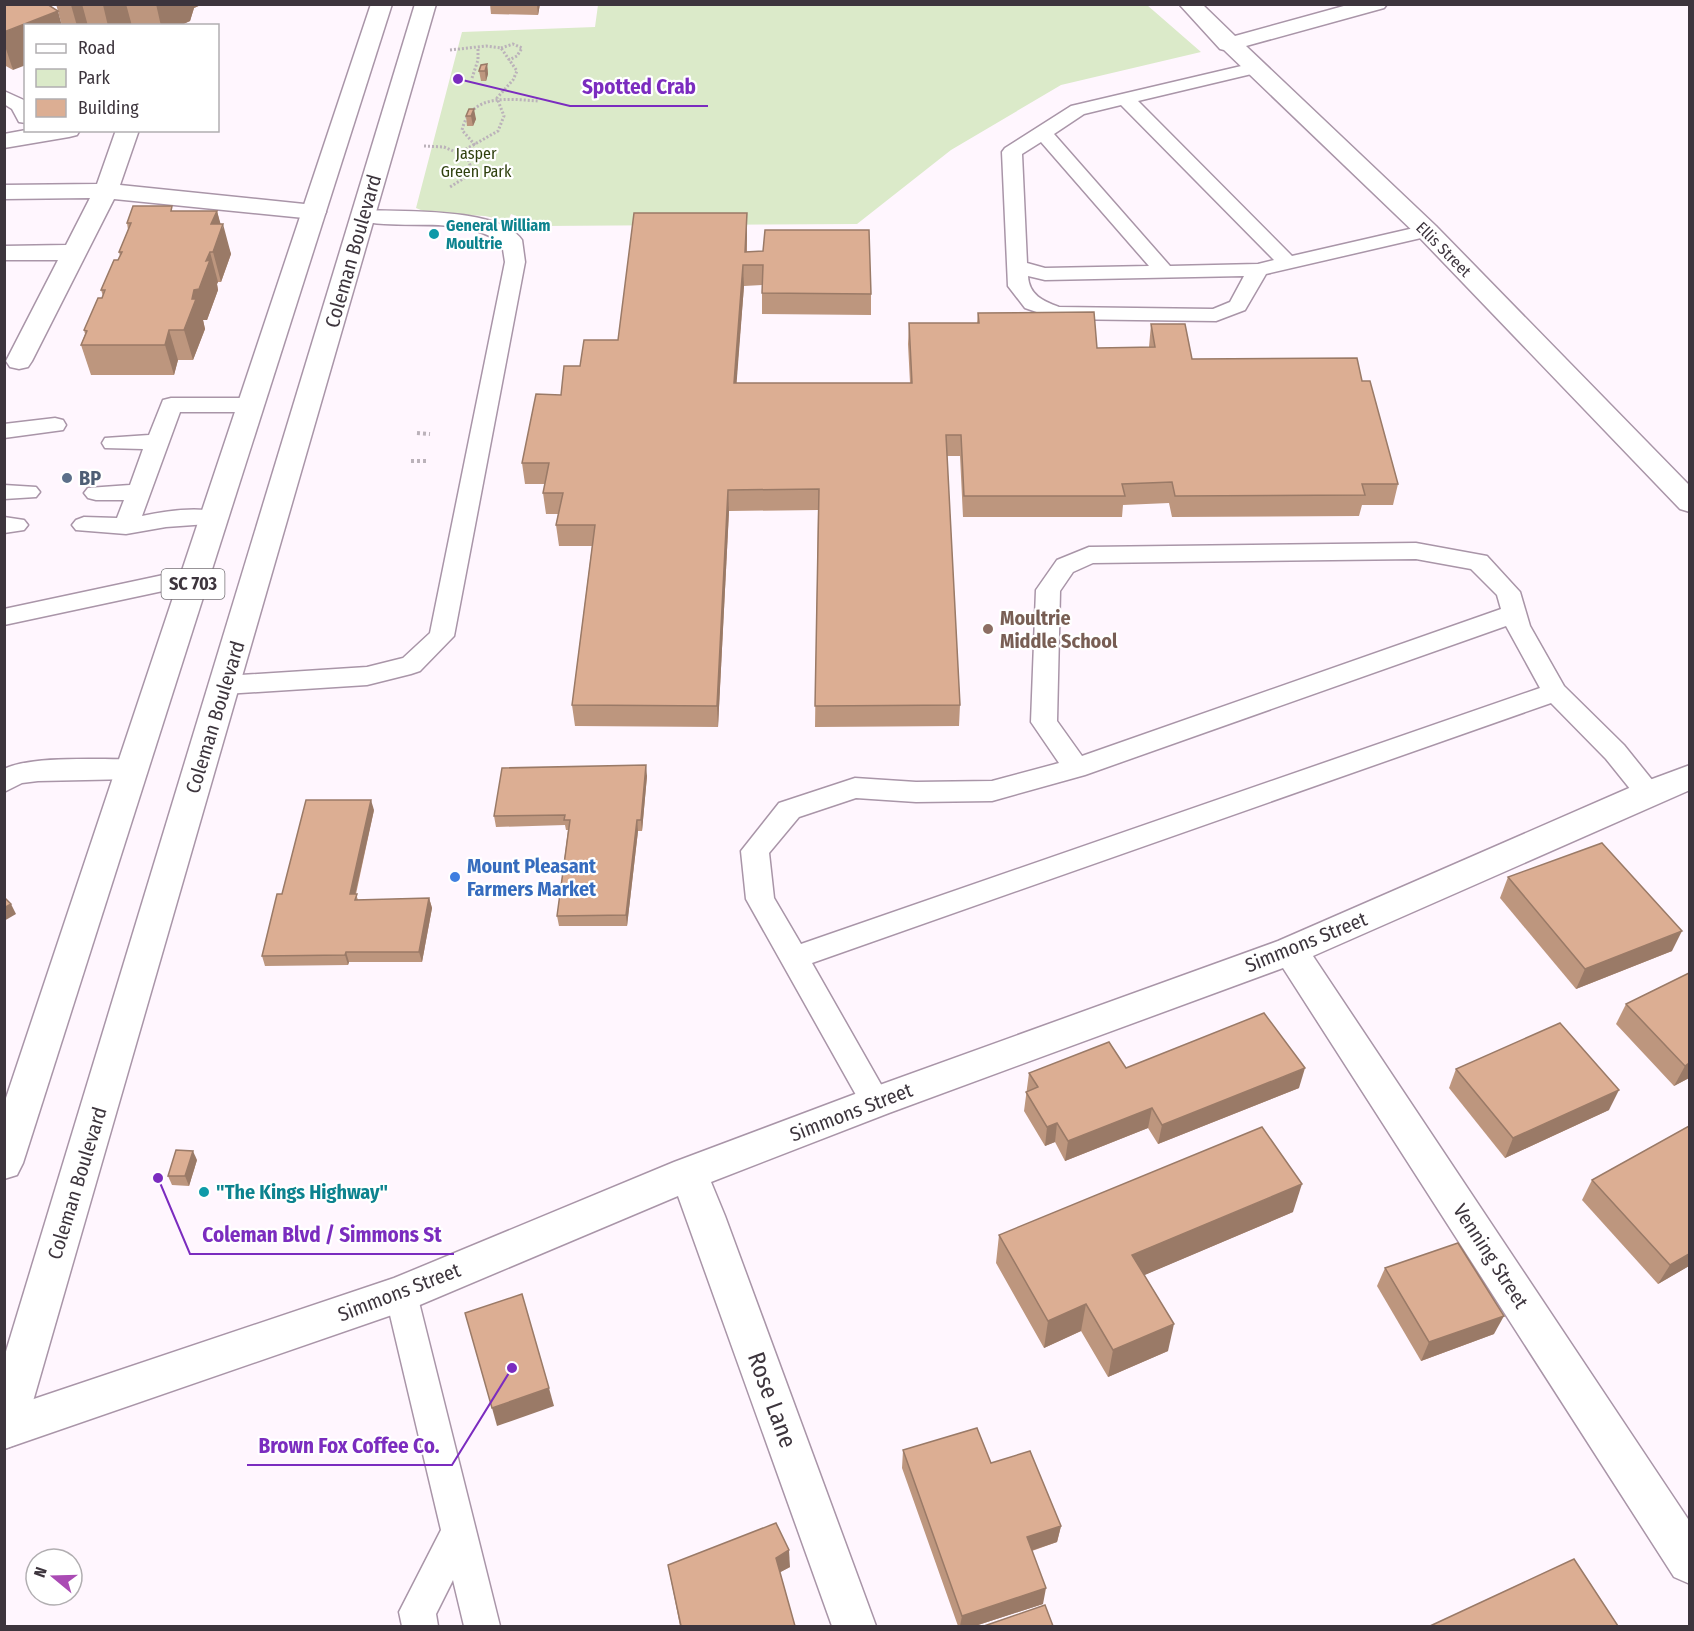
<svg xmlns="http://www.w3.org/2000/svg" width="1694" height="1631" viewBox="0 0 1694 1631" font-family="'Fira Sans Condensed',sans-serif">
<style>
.green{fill:#dbeac9}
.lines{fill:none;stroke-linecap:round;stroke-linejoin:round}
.service-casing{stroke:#a995a8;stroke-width:3}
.minor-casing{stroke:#a995a8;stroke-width:3}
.primary-casing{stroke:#a995a8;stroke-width:3}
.path-far1{stroke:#bbb2ba;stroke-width:3;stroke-dasharray:2 2;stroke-linecap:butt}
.path{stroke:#bbb2ba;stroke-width:4;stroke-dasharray:3 3;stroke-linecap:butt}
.service{fill:#fff;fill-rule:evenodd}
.minor{fill:#fff;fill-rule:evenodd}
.primary{fill:#fff;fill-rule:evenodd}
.wall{fill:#bd967e}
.shaded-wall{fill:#9a7a67}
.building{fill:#dcae93;stroke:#9a7a67;stroke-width:1.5}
.culture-dot{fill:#0f9aa8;stroke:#fff;stroke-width:2}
.service-dot{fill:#5c6f8a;stroke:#fff;stroke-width:2}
.education-dot{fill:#8d6e63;stroke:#fff;stroke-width:2}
.shop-dot{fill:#3f7fe0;stroke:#fff;stroke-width:2}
.labels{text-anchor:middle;stroke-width:4.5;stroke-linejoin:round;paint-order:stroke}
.far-park-label{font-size:16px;fill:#2f400e;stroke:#fff}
.far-culture-label{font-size:16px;font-weight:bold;fill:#0d838f;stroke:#fff;text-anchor:start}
.far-street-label{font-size:16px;fill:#3d353d;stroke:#fff}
.shield{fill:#fff;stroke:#777277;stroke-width:1.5}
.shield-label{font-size:18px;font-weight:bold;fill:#3d353d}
.street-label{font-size:20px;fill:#3d353d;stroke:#fff}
.service-label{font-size:20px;font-weight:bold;fill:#4e5e75;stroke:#fff;text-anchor:start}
.education-label{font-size:20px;font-weight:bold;fill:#785e54;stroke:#fff;text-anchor:start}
.shop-label{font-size:20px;font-weight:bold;fill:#366cbe;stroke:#fff;text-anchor:start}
.culture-label{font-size:20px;font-weight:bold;fill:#0d838f;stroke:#fff;text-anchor:start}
.near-street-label{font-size:24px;fill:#3d353d;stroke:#fff}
.leader{fill:none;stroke:#7b2cbf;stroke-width:2}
.callout-dot{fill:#7b2cbf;stroke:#fff;stroke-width:2}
.callout-label{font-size:21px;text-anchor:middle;font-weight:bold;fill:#7b2cbf;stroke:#fff;stroke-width:4.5;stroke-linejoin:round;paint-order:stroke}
</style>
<rect width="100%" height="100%" fill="#fff6fe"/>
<polygon class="green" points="598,5 1147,5 1201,52 1061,85 951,150 857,224 542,226 511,214 508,221 485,216 428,213 416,208 462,32 595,27"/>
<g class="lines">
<defs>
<g id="service">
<path d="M1254 63 1260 64 1263 68 1260 72 1138 101 1292 256 1427 225 1434 227 1437 231 1434 235 1266 274 1245 310 1216 321 1057 319 1025 308 1008 286 1002 152 1005 148 1071 106ZM1121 105 1274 260 1258 264 1170 266 1054 134 1084 114ZM1041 142 1149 266 1045 268 1027 263 1022 154ZM1028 276 1045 280 1244 276 1230 302 1213 309 1059 307C1043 301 1029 295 1028 276Z"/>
<polygon points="4,91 26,101 26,123 19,122 12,109 4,104"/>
<path d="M363 210C401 212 499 207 522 240L525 262 454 636 420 671 411 674 367 685 225 694 216 691 212 685 216 679 225 676 367 667 403 658 430 633 505 262 502 243C458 213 405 232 356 220L353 216 356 212Z"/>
<path d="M171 398H251L259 400 262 405 259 410 251 412H180L142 516C167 511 197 506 222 513L226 518 222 523 166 527 126 534 76 530 72 525 76 520 84 517 117 518 124 500H96L88 498 84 493 88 488 130 485 143 449 105 448 102 443 105 438 149 435 163 400Z"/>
<polygon points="55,418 63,420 66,425 63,430 4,438 4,424"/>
<polygon points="4,485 36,487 40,492 36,497 4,499"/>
<polygon points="4,517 24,520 28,525 24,530 4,533"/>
<path d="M1416 543 1487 556 1520 592 1530 626 1564 686 1624 745 1657 786 1661 793 1657 800 1648 803 1639 800 1606 759 1551 703 812 963 891 1102 887 1111 876 1115 865 1111 746 899 741 851 779 803 855 778 916 782 992 781 1059 763 1031 722 1036 590 1057 560 1089 547ZM1416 559 1471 569 1497 595 1501 609 1082 756 1057 721 1060 591 1073 572 1093 563ZM1506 626 1540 688 801 944 774 898 769 853 799 817 856 798 916 802 992 801 1085 775Z"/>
<polygon points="196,568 205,570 208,576 205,582 4,625 4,609"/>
<path d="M133 759 142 762 146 769 142 776 133 779 38 781 22 783 4 792V769C33 755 100 760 133 759Z"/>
<polygon points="401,1279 413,1284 417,1294 500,1626 464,1626 453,1580 436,1614 438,1626 402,1626 399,1612 441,1530 385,1294 389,1284"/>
</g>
<g id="minor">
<polygon points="1179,4 1202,4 1235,36 1351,4 1387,4 1384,8 1246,46 1436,226 1690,486 1690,512 1680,509 1418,236 1224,50 1220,49"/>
<polygon points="26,130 80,130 77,135 69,137 4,148 4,134"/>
<polygon points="116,130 139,130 120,185 314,205 323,207 326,212 323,217 314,219 114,199 32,361 28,367 19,369 10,367 6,361 58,260 4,260 4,246 66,245 90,198 4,199 4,185 97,184"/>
<polygon points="1690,765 1690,790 1313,956 1690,1522 1690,1584 1674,1577 1283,968 889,1113 711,1182 725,1216 876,1626 832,1626 678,1196 415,1307 4,1449 4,1409 394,1278 674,1162 863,1091 1278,941 1636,785"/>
</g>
<g id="primary">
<polygon points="371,4 392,4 23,1163 17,1175 4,1179 4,1104"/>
<polygon points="415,4 436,4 25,1429 19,1443 4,1449 4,1358"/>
</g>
</defs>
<use href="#service" class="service-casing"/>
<use href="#minor" class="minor-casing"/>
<use href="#primary" class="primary-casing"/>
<g class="path-far1">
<polyline points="501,48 513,44 522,48 517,56 509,60"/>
<polyline points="450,50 486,46 501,48 517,71 513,80 497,98 504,116 498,131 459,153"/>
<polyline points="472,78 478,60 478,47"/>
<path d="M475 145 462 130C471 93 508 99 538 101"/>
<polyline points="424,146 444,147 467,157 470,165 469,175 450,187"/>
</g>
<g class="path">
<polyline points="417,433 430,434"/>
<polyline points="411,461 426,461"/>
</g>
<use href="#service" class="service"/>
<use href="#minor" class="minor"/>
<use href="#primary" class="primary"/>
</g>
<g class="wall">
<polygon points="4,4 13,70 4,65"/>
<polygon points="56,4 203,4 194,8 190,21 179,26 62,26"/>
<polygon points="490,4 540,4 538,15 491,14"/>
<polygon points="487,64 488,74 486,81 481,81 479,71"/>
<polygon points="469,109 476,119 473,126 467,126 466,116"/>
<polygon points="174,211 217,211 220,224 231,254 221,282 218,282 217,284 218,290 207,320 203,320 205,329 193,360 178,360 174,375 91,375 81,345 85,334 84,330 102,298 103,296 101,290 120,256 119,252 128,230 127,223"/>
<polygon points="747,213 747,252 871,294 871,315 762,314 762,285 744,286 736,383 910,383 908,344 909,323 977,323 978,313 1097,348 1149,347 1151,324 1192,359 1362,381 1398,484 1393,505 1362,505 1359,516 1172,517 1169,503 1123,505 1122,517 963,517 960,456 947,456 960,705 959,726 815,727 818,510 729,511 718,727 575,726 572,705 592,546 559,546 556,525 558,514 546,514 543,493 545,484 525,484 522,463 561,395 580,366 618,340"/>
<polygon points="647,776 642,831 638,831 627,926 559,926 557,916 568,830 566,830 565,825 496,827 494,816"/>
<polygon points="374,810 356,894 358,900 429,898 432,908 422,962 349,962 348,965 265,966 262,956 282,894"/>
<polygon points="1508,877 1672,951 1576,989 1500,898"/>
<polygon points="1689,973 1689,1078 1674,1086 1616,1024 1626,1004"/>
<polygon points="1126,1068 1299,1088 1158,1144 1148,1128 1065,1161 1055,1142 1045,1146 1024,1111 1029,1073"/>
<polygon points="1456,1069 1609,1110 1505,1158 1449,1088"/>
<polygon points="197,1160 189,1186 172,1185 168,1176"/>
<polygon points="1592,1180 1689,1266 1658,1284 1582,1200"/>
<polygon points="1293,1212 1144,1275 1168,1351 1108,1377 1081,1331 1044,1348 996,1263 999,1235"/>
<polygon points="1385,1268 1494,1334 1421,1361 1377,1286"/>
<polygon points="903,1450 991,1463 1061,1526 1057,1542 1032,1551 1043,1604 975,1626 958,1626 902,1468"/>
<polygon points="668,1565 790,1567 780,1572 795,1626 680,1626"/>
</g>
<g class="shaded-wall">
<polygon points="82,4 88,26 77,26 71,5"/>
<polygon points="126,4 132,26 108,26 103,5"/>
<polygon points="156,4 203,4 194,8 190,21 179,26 161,26"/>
<polygon points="537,4 540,4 538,15"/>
<polygon points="58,11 62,26 26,26 26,65 13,70 4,43 4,32"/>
<polygon points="487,64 488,74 486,81 485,71"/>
<polygon points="474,109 476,119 473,126 471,116"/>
<polygon points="217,211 222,229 223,224 231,254 221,282 213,252 211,224"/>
<polygon points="747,213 747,233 746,265 745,252"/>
<polygon points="210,252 218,282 217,284 218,290 207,320 203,320 205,329 193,360 184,330 194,290"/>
<polygon points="743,265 744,286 735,404 734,383"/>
<polygon points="169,330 178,360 174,375 165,345"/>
<polygon points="728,490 729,511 718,727 717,706"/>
<polygon points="646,765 647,776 642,831 641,820"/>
<polygon points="371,800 374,810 353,904 350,894"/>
<polygon points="637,820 638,831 627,926 626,915"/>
<polygon points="429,898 432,908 422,962 419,952"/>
<polygon points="11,904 16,914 4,921 4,908"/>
<polygon points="1682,931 1672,951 1576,989 1585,969"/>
<polygon points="346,952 349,962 348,965 345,955"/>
<polygon points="1689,1063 1689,1078 1674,1086 1685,1066"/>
<polygon points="1305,1068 1299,1088 1158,1144 1162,1125"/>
<polygon points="1619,1090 1609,1110 1505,1158 1513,1138"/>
<polygon points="1152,1108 1148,1128 1065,1161 1068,1141"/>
<polygon points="1057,1123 1055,1142 1045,1146 1047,1127"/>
<polygon points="193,1151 197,1160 189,1186 185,1176"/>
<polygon points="1302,1184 1293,1212 1126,1283 1132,1255"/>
<polygon points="1689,1254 1689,1266 1658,1284 1670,1265"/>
<polygon points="1086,1304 1081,1331 1044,1348 1048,1321"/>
<polygon points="1504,1316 1494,1334 1421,1361 1429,1342"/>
<polygon points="1174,1324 1168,1351 1108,1377 1113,1350"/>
<polygon points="549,1388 554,1406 497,1426 492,1408"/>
<polygon points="1061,1526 1057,1542 1024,1553 1027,1537"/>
<polygon points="789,1550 790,1567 777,1574 776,1558"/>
<polygon points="1046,1588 1043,1604 975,1626 960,1626 962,1616"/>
</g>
<g class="building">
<polygon points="4,4 47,4 58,11 4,32"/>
<polygon points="487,64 485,71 479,71 481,65"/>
<polygon points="469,109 474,109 471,116 466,116"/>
<polygon points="133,206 172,206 171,211 217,211 211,224 223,224 213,252 210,252 206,261 210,260 199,289 194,290 192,299 196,299 184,330 169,330 165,345 81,345 87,331 84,330 98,298 102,298 105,290 101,290 114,260 118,260 122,252 119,252 131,223 127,223"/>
<polygon points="634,213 747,213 745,252 763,251 765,230 869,230 871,294 762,293 763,265 743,265 734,383 912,383 909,323 979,323 978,313 1094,312 1097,348 1155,347 1151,324 1185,324 1192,359 1357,358 1362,381 1370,381 1398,484 1362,484 1365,495 1175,496 1172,482 1122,484 1125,496 964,496 961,435 946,435 960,705 815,706 819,489 728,490 717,706 572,705 595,525 556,525 563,493 543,493 549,463 522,463 536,394 561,395 564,366 580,366 584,340 618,340"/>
<polygon points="646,765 641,820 637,820 626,915 557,916 570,820 564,820 565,815 494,816 502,768"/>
<polygon points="306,800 371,800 350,894 357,894 355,900 429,898 419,952 346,952 345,955 262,956 277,894 282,894"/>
<polygon points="1602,843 1682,931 1585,969 1508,877"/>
<polygon points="4,897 11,904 4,908"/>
<polygon points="1689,973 1689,1063 1685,1066 1626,1004"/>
<polygon points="1264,1013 1305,1068 1162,1125 1152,1108 1068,1141 1057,1123 1047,1127 1026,1092 1038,1087 1029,1073 1109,1042 1126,1068"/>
<polygon points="1560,1023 1619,1090 1513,1138 1456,1069"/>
<polygon points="1689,1126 1689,1254 1670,1265 1592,1180"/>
<polygon points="1262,1127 1302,1184 1132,1255 1174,1324 1113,1350 1086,1304 1048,1321 999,1235"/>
<polygon points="176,1150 193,1151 185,1176 168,1176"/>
<polygon points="1458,1243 1504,1316 1429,1342 1385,1268"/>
<polygon points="522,1294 549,1388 492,1408 465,1313"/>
<polygon points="977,1428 991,1463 1030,1451 1061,1526 1027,1537 1046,1588 962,1616 903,1450"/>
<polygon points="776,1523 789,1550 776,1558 795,1626 681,1626 668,1565"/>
<polygon points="1574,1559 1618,1626 1430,1626"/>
<polygon points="1045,1605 1053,1626 984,1626"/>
</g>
<g class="culture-dot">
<circle cx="434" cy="234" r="6"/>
<circle cx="204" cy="1192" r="6"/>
</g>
<circle class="service-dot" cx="67" cy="478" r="6"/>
<circle class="education-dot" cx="988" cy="629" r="6"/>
<circle class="shop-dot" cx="455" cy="877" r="6"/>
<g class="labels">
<g class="far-park-label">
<text x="476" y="159">Jasper<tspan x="476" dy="18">Green Park</tspan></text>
</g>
<g class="far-culture-label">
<text x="446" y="231">General William<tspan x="446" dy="18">Moultrie</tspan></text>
</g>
<g class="far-street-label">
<text transform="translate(1444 249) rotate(45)" y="6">Ellis Street</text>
</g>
<rect class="shield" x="161.5" y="569" width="63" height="30" rx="4.5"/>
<g class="shield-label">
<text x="193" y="590">SC 703</text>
</g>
<g class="street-label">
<text transform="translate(353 251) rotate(-74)" y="7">Coleman Boulevard</text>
<text transform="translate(215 717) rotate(-73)" y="7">Coleman Boulevard</text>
<text transform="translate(1306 942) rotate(-22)" y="7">Simmons Street</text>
<text transform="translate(851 1112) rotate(-21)" y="7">Simmons Street</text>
<text transform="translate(77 1183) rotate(-73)" y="7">Coleman Boulevard</text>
<text transform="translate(1491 1256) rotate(57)" y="7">Venning Street</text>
<text transform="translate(399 1292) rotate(-21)" y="7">Simmons Street</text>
</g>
<g class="service-label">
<text x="79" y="485">BP</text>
</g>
<g class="education-label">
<text x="1000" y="625">Moultrie<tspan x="1000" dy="23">Middle School</tspan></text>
</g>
<g class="shop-label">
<text x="467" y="873">Mount Pleasant<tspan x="467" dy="23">Farmers Market</tspan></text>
</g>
<g class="culture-label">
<text x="216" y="1199">"The Kings Highway"</text>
</g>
<g class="near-street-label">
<text transform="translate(772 1400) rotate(70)" y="8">Rose Lane</text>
</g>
</g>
<path class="leader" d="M458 79L570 106H708M158 1178L190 1254H454M512 1368L452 1465H247"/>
<g class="callout-dot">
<circle cx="458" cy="79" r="6"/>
<circle cx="158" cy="1178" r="6"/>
<circle cx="512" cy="1368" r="6"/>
</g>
<g class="callout-label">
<text x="639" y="94">Spotted Crab</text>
<text x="322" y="1242">Coleman Blvd / Simmons St</text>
<text x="349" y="1453">Brown Fox Coffee Co.</text>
</g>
<rect width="1694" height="1631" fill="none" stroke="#3d353d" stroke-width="12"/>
<rect x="24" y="24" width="195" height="108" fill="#ffffff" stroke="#b1aeb1" stroke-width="1.5"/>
<rect x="36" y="44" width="30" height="9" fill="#ffffff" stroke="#b1aeb1" stroke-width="1.5"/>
<text x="78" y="54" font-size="18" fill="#3d353d">Road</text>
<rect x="36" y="69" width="30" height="18" fill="#dbeac9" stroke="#b1aeb1" stroke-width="1.5"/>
<text x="78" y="84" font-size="18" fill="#3d353d">Park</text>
<rect x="36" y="99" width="30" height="18" fill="#dcae93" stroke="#b1aeb1" stroke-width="1.5"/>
<text x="78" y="114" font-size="18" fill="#3d353d">Building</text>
<g transform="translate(54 1577) rotate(289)"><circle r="28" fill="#ffffff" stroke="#b1aeb1" stroke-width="1.5"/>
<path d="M0-4.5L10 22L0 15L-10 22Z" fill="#aa4bb4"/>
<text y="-9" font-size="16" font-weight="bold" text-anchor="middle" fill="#3d353d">N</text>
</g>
</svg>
